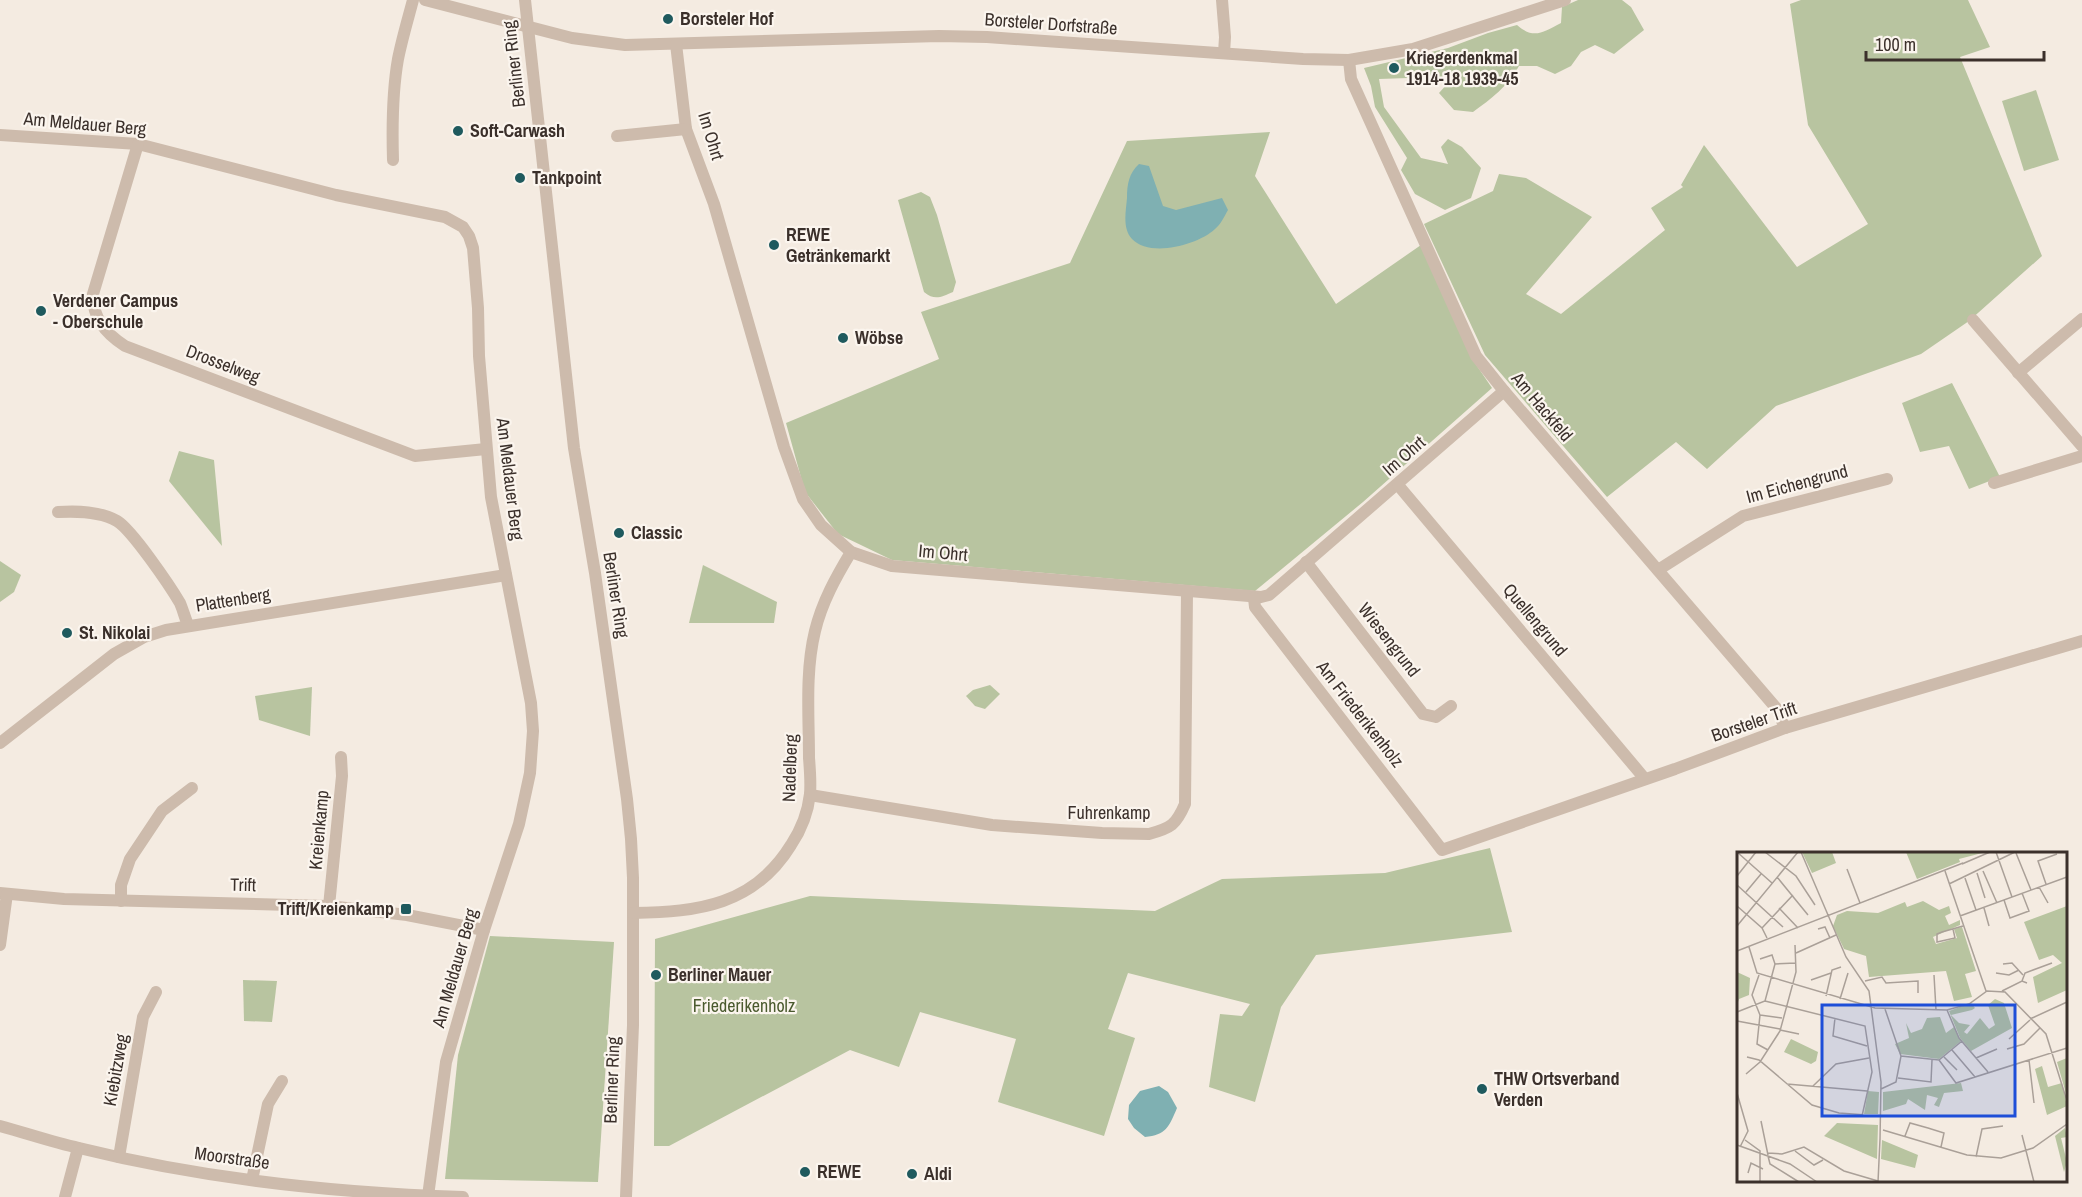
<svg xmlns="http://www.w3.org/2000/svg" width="2082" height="1197" viewBox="0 0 2082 1197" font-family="'Archivo Narrow',sans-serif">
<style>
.green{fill:#b8c4a0}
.water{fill:#7fb0b2}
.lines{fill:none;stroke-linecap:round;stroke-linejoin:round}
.minor{stroke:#cdbbac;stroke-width:12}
.poi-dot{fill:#1f5a5e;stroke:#fbf5ee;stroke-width:2}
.labels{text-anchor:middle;stroke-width:4.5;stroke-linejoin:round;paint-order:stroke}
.poi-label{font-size:18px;font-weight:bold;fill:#3b302b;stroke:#fbf5ee;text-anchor:start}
.street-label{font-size:18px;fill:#3b302b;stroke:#fbf5ee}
.park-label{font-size:18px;fill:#4a5a2e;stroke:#fbf5ee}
.inset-road{fill:none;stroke:#aaa098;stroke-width:1.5}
.view{fill:#1d4ed8;fill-opacity:0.15;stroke:#1d4ed8;stroke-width:3}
.inset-edge{fill:none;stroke:#3b302b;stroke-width:3}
</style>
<rect width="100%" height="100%" fill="#f4ebe1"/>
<g class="green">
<path d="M1578 0H1622L1631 7 1644 30 1614 54 1595 45 1581 52 1571 66 1555 74 1537 66H1519C1508 86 1491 99 1473 112L1454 110 1439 93 1448 83 1423 75 1408 78 1379 79 1384 107 1421 158 1448 164 1441 147 1448 139 1462 147 1481 168 1471 198 1445 210 1415 194 1401 170 1407 158 1375 107 1371 86 1364 68 1448 48 1488 33 1517 25C1534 40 1543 32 1561 23L1562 7Z"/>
<polygon points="1801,0 1968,0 1990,47 1960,57 2042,256 1969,321 1921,354 1776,406 1707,469 1676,442 1607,497 1485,355 1424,224 1493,191 1499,174 1526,178 1592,217 1526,294 1561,314 1665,230 1651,208 1683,187 1681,185 1704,145 1797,267 1868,224 1808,125 1790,4"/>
<polygon points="2036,90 2059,160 2024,171 2002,101"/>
<polygon points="1270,132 1255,176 1336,304 1421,245 1475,363 1492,388 1363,502 1255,591 892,560 838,534 805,492 786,423 939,359 921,312 1070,263 1127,141"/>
<path d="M921 192 930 197 937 215 956 282 953 292C941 297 935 301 924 292L898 200Z"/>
<polygon points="1952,383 2000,477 1969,489 1949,446 1920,452 1902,403"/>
<polygon points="179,451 214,460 222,546 169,481"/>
<polygon points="0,561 21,575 14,592 0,602"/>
<polygon points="703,565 777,602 774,623 689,623"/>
<polygon points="990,685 1000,694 985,709 975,706 966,696 973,690"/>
<polygon points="312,687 310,736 259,720 255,696"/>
<polygon points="1490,848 1512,932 1316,955 1281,1007 1255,1102 1209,1087 1220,1014 1242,1016 1250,1004 1128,973 1108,1029 1135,1038 1104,1136 998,1102 1016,1039 920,1012 899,1067 850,1050 669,1146 654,1146 655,939 810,896 1155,911 1222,879 1385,873"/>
<polygon points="490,936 614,942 598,1182 445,1179 458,1055"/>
<polygon points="243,980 277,981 272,1022 244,1021"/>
</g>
<g class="water">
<path d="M1139 164 1149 166 1163 206 1176 210 1222 198 1228 210C1224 217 1221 224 1215 229 1198 245 1150 258 1132 239 1122 228 1126 211 1127 198 1127 184 1129 173 1139 164Z"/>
<path d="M1159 1086 1168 1092 1177 1108C1169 1127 1166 1135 1145 1137L1134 1128 1128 1119 1129 1105 1140 1091Z"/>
</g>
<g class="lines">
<g class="minor">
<polyline points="425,0 572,38 625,45 939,36 987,37 1303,59 1349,60 1413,49 1565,0"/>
<polyline points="525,0 574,448 595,573 627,799 631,839 633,878 633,1025 626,1197"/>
<polyline points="1222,0 1225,37 1224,53"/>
<polyline points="676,44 686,129 714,204 784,447 803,499 821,525 851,552 892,566 1261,597 1269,595 1504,391"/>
<polyline points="1349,60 1351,79 1476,356 1504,391 1777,709 1785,728"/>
<polyline points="0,135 138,144 336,195 445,217 463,227 469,236 473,248 478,308 479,356 491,497 531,703 533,731 530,773 519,824 484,930 446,1062 428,1196"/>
<polyline points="617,136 686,129"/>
<path d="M138 144 93 294C92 318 106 334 125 346L415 456 486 449"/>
<path d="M393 160C392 126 392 93 398 59 402 39 408 19 413 0"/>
<polyline points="1973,320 2082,446"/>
<polyline points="2018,373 2082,319"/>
<polyline points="1994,483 2082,456"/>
<polyline points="1398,485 1645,779"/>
<path d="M58 512C77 511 100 511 117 521 132 530 170 586 180 603 183 610 185 618 188 625"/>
<polyline points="1306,562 1423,714 1436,717 1451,706"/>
<polyline points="1658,570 1743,516 1887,479"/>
<polyline points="1254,598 1255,607 1442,850 1675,769 1785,728 2082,641"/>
<polyline points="0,743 114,654 144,637 166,630 506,575"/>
<path d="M810 795 992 825 1102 833 1149 834C1171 828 1176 825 1185 804L1187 592"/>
<polyline points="0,893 64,899 329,906 407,915 484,930"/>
<polyline points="121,901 121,885 130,859 162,811 192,788"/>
<polyline points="329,906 342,776 341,757"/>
<path d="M633 913C699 912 754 905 791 845 801 830 808 812 810 794 811 782 810 770 809 758 809 716 805 672 815 631 822 602 836 577 851 552"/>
<polyline points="0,945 7,894"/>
<path d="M0 1126C26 1133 52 1142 79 1148 204 1179 334 1193 463 1197"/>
<polyline points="119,1157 143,1017 156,992"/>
<polyline points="252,1180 268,1104 282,1081"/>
<polyline points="65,1197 78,1148"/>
</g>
</g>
<g class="poi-dot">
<circle cx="668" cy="19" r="6"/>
<circle cx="1394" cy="68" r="6"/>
<circle cx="458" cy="131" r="6"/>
<circle cx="520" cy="178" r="6"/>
<circle cx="774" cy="245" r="6"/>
<circle cx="41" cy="311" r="6"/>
<circle cx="843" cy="338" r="6"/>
<circle cx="619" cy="533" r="6"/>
<circle cx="67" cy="633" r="6"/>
<rect x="400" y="903" width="12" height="12" rx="3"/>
<circle cx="656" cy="975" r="6"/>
<circle cx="1482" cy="1089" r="6"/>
<circle cx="805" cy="1172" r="6"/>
<circle cx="912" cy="1174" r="6"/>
</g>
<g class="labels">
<g class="poi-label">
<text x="680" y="25">Borsteler Hof</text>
<text x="1406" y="64">Kriegerdenkmal<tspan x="1406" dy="21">1914-18 1939-45</tspan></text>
<text x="470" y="137">Soft-Carwash</text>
<text x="532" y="184">Tankpoint</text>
<text x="786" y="241">REWE<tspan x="786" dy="21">Getränkemarkt</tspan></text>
<text x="53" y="307">Verdener Campus<tspan x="53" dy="21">- Oberschule</tspan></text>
<text x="855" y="344">Wöbse</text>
<text x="631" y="539">Classic</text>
<text x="79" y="639">St. Nikolai</text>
<text x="394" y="915" text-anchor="end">Trift/Kreienkamp</text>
<text x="668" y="981">Berliner Mauer</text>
<text x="1494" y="1085">THW Ortsverband<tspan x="1494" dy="21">Verden</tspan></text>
<text x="817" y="1178">REWE</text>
<text x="924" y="1180">Aldi</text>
</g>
<g class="street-label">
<text transform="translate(1051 24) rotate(4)" y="6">Borsteler Dorfstraße</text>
<text transform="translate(514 64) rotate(-97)" y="6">Berliner Ring</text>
<text transform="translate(85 124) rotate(5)" y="6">Am Meldauer Berg</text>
<text transform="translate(711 136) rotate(73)" y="6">Im Ohrt</text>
<text transform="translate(223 364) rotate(21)" y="6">Drosselweg</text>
<text transform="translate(1542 407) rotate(50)" y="6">Am Hackfeld</text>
<text transform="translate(1404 456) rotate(-41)" y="6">Im Ohrt</text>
<text transform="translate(510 479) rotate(83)" y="6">Am Meldauer Berg</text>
<text transform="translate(1797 484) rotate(-15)" y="6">Im Eichengrund</text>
<text transform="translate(943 553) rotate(5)" y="6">Im Ohrt</text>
<text transform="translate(616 595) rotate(81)" y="6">Berliner Ring</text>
<text transform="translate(233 600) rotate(-9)" y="6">Plattenberg</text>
<text transform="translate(1535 620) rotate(50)" y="6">Quellengrund</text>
<text transform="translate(1389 640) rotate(52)" y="6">Wiesengrund</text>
<text transform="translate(1360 714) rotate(52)" y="6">Am Friederikenholz</text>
<text transform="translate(1754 722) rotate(-19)" y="6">Borsteler Trift</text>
<text transform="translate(790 768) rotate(-88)" y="6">Nadelberg</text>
<text x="1109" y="819">Fuhrenkamp</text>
<text transform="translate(319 830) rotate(-85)" y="6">Kreienkamp</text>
<text transform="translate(243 885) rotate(1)" y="6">Trift</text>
<text transform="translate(455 968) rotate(-74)" y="6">Am Meldauer Berg</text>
<text transform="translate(116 1070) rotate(-80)" y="6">Kiebitzweg</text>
<text transform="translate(612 1080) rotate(-88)" y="6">Berliner Ring</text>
<text transform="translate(232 1158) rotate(8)" y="6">Moorstraße</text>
</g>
<g class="park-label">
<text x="744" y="1012">Friederikenholz</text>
</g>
</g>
<g transform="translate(1737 852)">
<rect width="330" height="330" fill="#f4ebe1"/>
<path d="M65 0H95L99 11 75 21ZM169 0H249L222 7 223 10 180 27ZM186 49 202 58 212 54 214 61 208 64 212 73 223 68V73L196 85 199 92 220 86 217 77 225 75 239 119 228 122 235 145 217 149 209 119 132 125 129 104 107 97 96 74 100 63 110 59 141 61 168 50 170 55ZM330 54V138L301 151 296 125 325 111 316 103 302 108 287 70ZM0 120 13 126 12 143 2 147 0 153ZM258 147 267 151 275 176 234 199 223 186 212 159 234 151 238 156 235 158 214 163 222 171 233 173 227 180 230 182 243 166 252 177 258 173 251 153ZM203 165 209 181 217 175 224 189 202 207 163 202 158 192 172 186 169 171 174 181 185 177 190 166ZM54 187 81 200 79 209 74 212 47 200ZM330 206V245L320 210ZM305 214 311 235 325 231 330 254 310 263 298 217ZM224 231 226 239 207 241 202 255 197 253 201 246 190 243 188 258 171 247 169 252 146 259V240ZM131 239 142 240 141 262H127ZM100 271 141 273 140 307 87 284ZM328 276 330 285 324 286 330 310 327 320 318 284ZM145 288 181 303 178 316 144 307Z" fill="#b8c4a0"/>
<path class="inset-road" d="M0 0 35 31M28 0 59 24 78 53M64 0 109 105 132 139 144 230 143 288M259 0 275 45M279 1 294 38M225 12 253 0M110 17 123 51M208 19 249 139M246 19 260 51M240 21 248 46M0 24 19 0M40 25 71 63M228 26 239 58M212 32 278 0M309 32 301 9 320 2M0 33 46 75M302 35 311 51M9 40 24 22M267 48 273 66 292 59 285 41M0 54 25 76 30 86M42 56 61 76M247 56 252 74M223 64 330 25M0 74 61 0M25 76 56 43M81 77 88 75 93 86M216 77 218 86 200 90V82L205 80 226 74M12 95 20 121 138 156 210 158 232 152 250 139 268 140 309 182 330 249M0 99 226 11M59 101 99 83M38 112 59 111M266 112 275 111 286 123M259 121 272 123 282 118M22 123 15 143 23 163 20 192 31 198M197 123 199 158M74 128 94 121M128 129 145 125 149 131 181 129V141M285 129 288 121 315 111M265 139 285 129 290 131M89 144 95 118 104 115M103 147 111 121M28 149 128 174 135 220 125 264M148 157 164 204 202 208 225 189M210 158 222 186 251 220M0 160 28 149 38 112 35 103 23 107M23 163 45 166M98 166 96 184 130 194M293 167 330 150M0 169 43 177M43 178 62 182M272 187 293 168M270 197 287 192 303 176M215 198 238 225M10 205 22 208 75 253 102 261 143 264M207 205 220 218M239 206 260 197M202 208 219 231 330 196M292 208 297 251M9 222 23 210 43 179 59 120 58 93M161 226 194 230 195 208M50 232 130 239M76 234 99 212 132 206M144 237 159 230 164 204M0 241 11 279 3 295M24 269 31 303M146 278 230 303 264 306 296 296 330 272M285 283 297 330M168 284 173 271 191 276 207 281 204 295M8 288 23 299V330M0 293 53 312 80 330M58 299 77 313 86 308M31 301 45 302 67 295 107 319 141 329M31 304 33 312 62 330M239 305 245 277 266 274M11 321 14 311 26 317M141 330 143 287"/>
<path class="view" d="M85 153H278V264H85Z"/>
<rect width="330" height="330" class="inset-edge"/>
</g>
<path d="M1866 51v9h178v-9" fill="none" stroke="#3b302b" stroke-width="3"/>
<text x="1875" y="51" font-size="18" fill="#3b302b" stroke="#fbf5ee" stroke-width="4.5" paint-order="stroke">100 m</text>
</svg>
